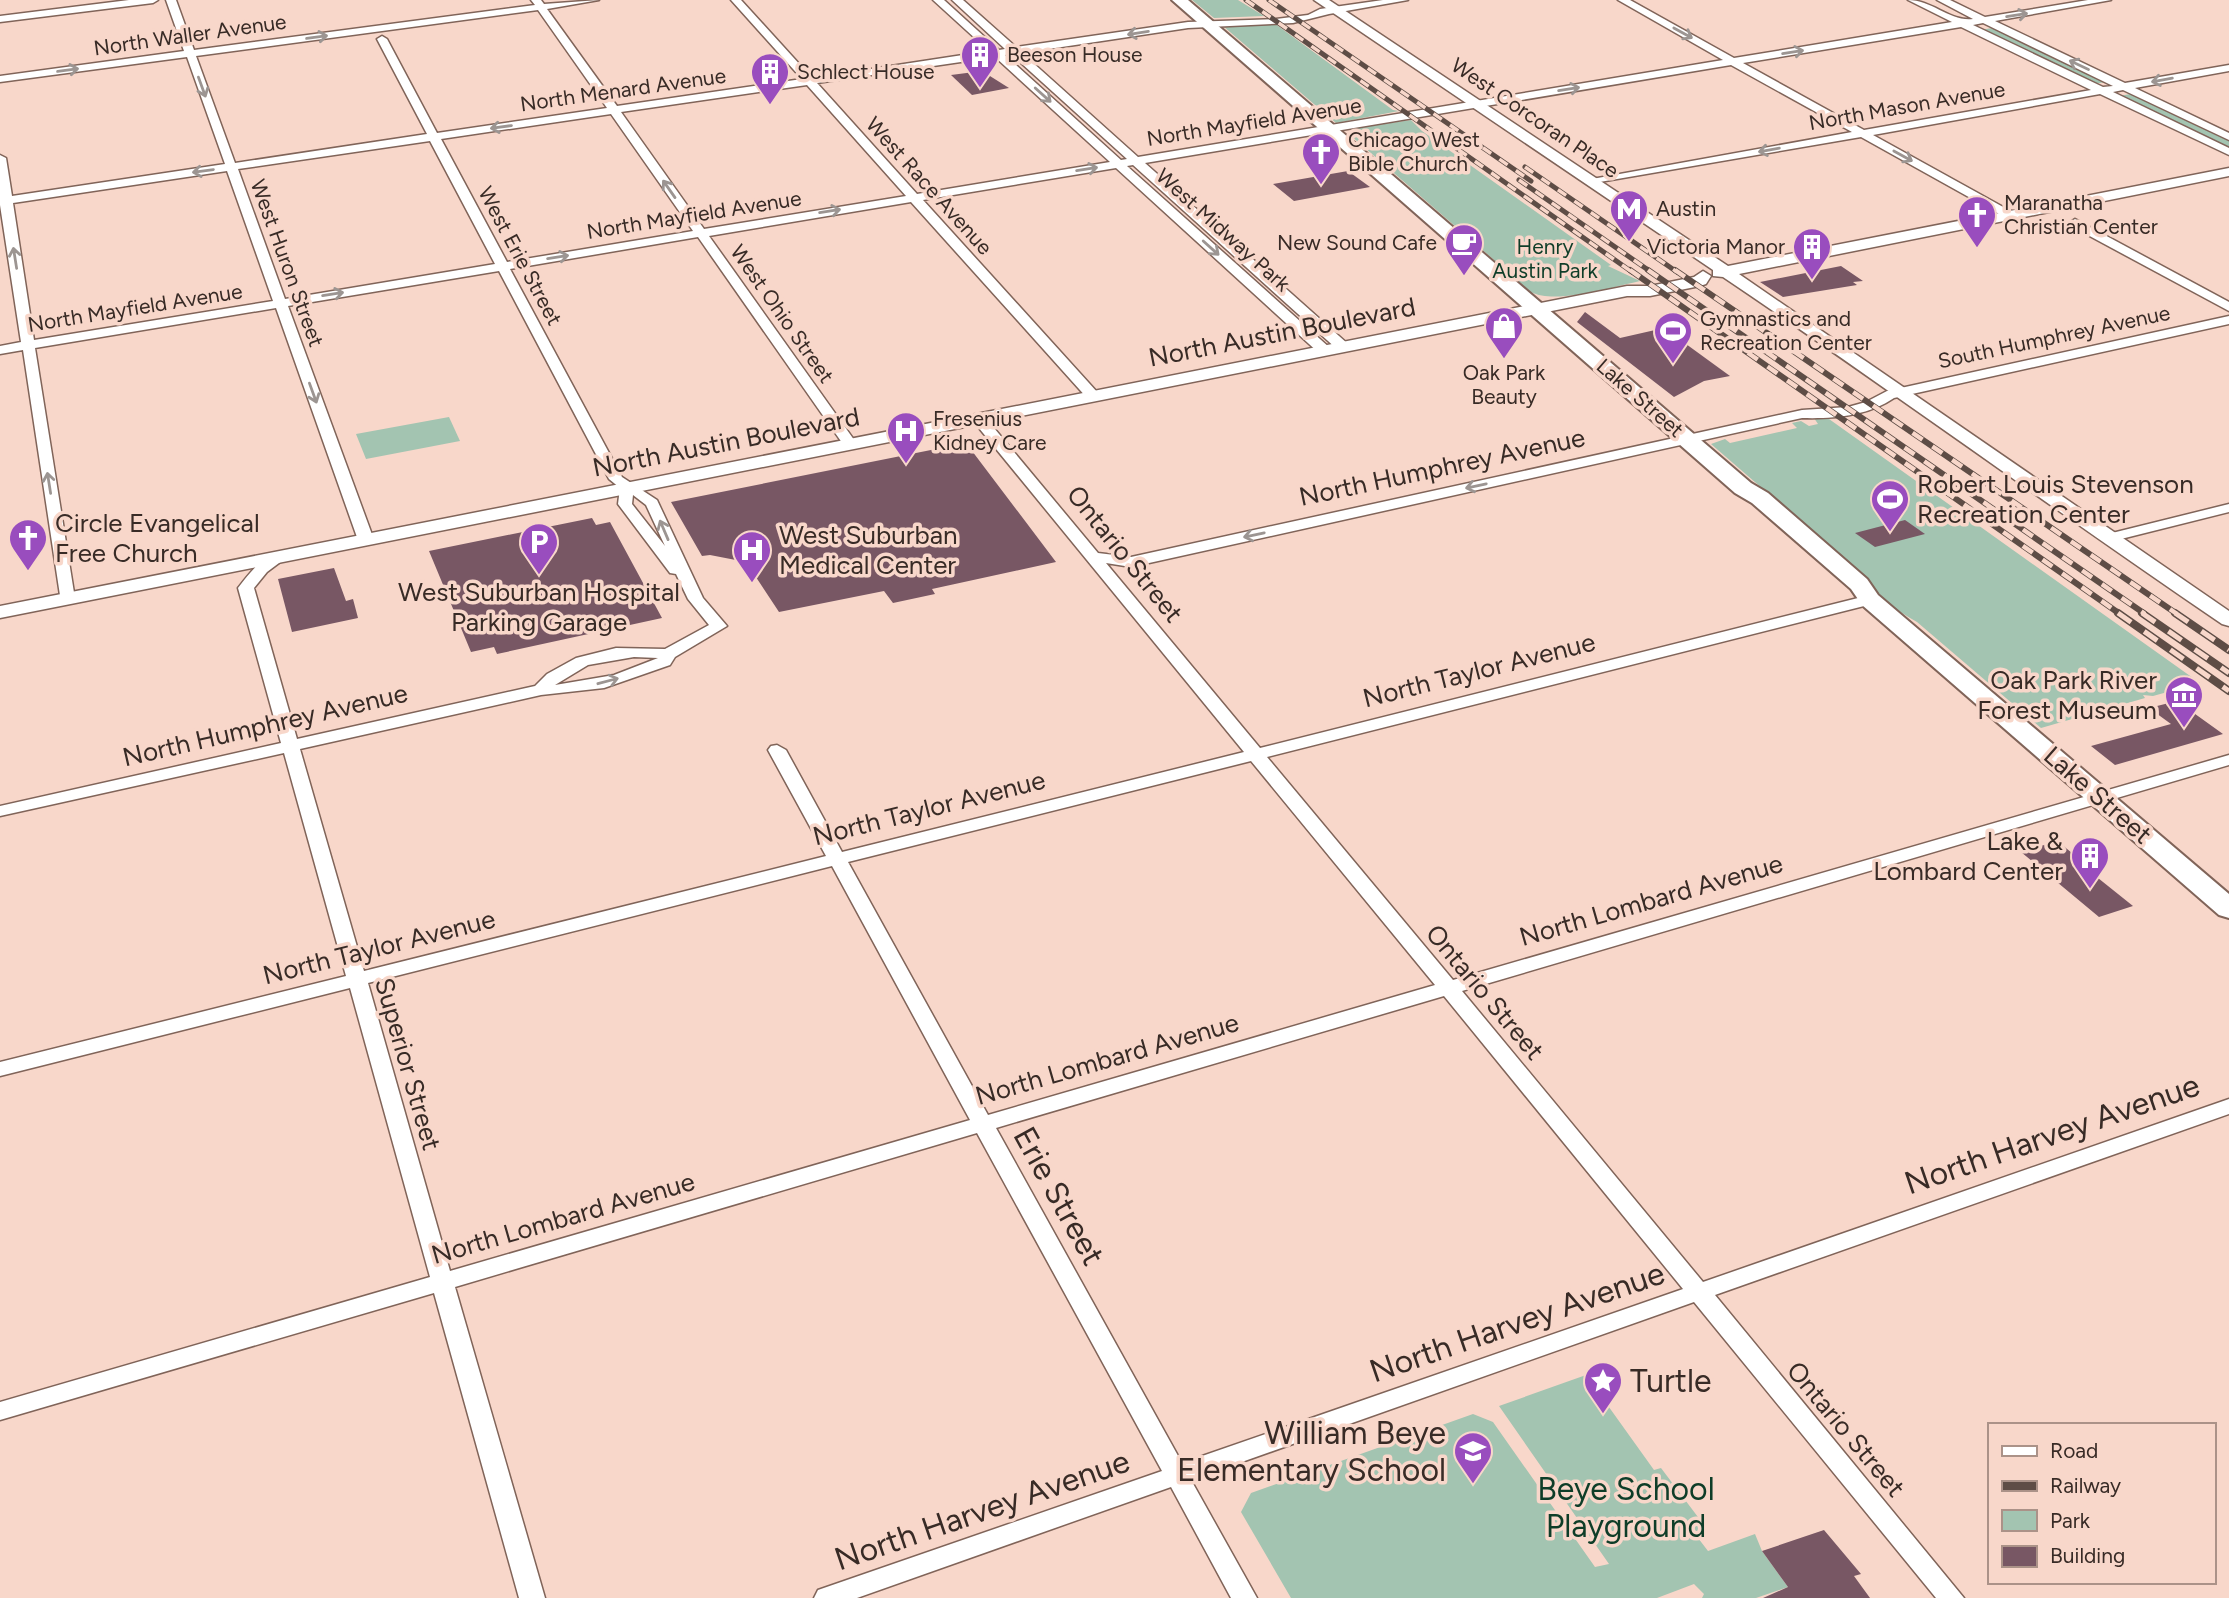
<svg xmlns="http://www.w3.org/2000/svg" width="2229" height="1598" viewBox="0 0 2229 1598" font-family="Figtree,sans-serif">
<style>
.green{fill:#a3c4b1}
.building{fill:#785764}
.lines{fill:none;stroke-linecap:round;stroke-linejoin:round}
.minor-casing{stroke:#806459;stroke-width:3}
.tertiary-casing{stroke:#806459;stroke-width:3}
.secondary-casing{stroke:#806459;stroke-width:4}
.minor{fill:#fff;fill-rule:evenodd}
.tertiary{fill:#fff;fill-rule:evenodd}
.secondary{fill:#fff;fill-rule:evenodd}
.rail-far2-casing{stroke:#5e4d46;stroke-width:5}
.rail-far1-casing{stroke:#5e4d46;stroke-width:6}
.rail-casing{stroke:#5e4d46;stroke-width:8}
.rail-far2{stroke:#f8d7ca;stroke-width:3.5;stroke-dasharray:10;stroke-linecap:butt}
.rail-far1{stroke:#f8d7ca;stroke-width:4.5;stroke-dasharray:12;stroke-linecap:butt}
.rail{stroke:#f8d7ca;stroke-width:5;stroke-dasharray:16;stroke-linecap:butt}
.oneway{stroke:#9c9592}
.labels{text-anchor:middle;stroke-width:7;stroke-linejoin:round;paint-order:stroke}
.far-street-label{font-size:21px;fill:#382b26;stroke:#f8d7ca}
.far-poi-label{font-size:21px;fill:#382b26;stroke:#f8d7ca;text-anchor:start}
.far-park-label{font-size:21px;fill:#0e3d28;stroke:#f8d7ca}
.street-label{font-size:26px;fill:#382b26;stroke:#f8d7ca}
.poi-label{font-size:26px;fill:#382b26;stroke:#f8d7ca;text-anchor:start}
.near-street-label{font-size:32px;fill:#382b26;stroke:#f8d7ca}
.near-poi-label{font-size:32px;fill:#382b26;stroke:#f8d7ca;text-anchor:start}
.near-park-label{font-size:32px;fill:#0e3d28;stroke:#f8d7ca}
</style>
<rect width="100%" height="100%" fill="#f8d7ca"/>
<g class="green">
<polygon points="1192,0 1238,0 1264,16 1214,18"/>
<polygon points="1274,23 1393,110 1399,111 1336,123 1223,26"/>
<polygon points="1992,28 2106,82 2093,84 1980,30"/>
<polygon points="2131,94 2229,141 2229,149 2118,96"/>
<path d="M1411 120 1422 131 1611 265 1608 266 1640 281C1613 287 1555 305 1531 292L1350 135 1351 129Z"/>
<path d="M1828 415 1831 418 1829 419 2200 683 2153 696 2143 695 2145 698 2041 728 1917 622C1897 611 1872 593 1860 573L1711 444 1725 439 1730 443 1797 428 1792 423 1801 421 1809 426 1818 424 1814 418Z"/>
<polygon points="449,417 460,441 366,459 356,434"/>
<polygon points="1586,1375 1654,1470 1661,1468 1707,1529 1695,1534 1708,1551 1755,1534 1762,1551 1788,1587 1756,1598 1702,1598 1704,1594 1694,1584 1657,1598 1291,1598 1241,1512 1251,1493 1473,1414 1493,1422 1595,1567 1609,1564 1499,1406"/>
</g>
<g class="building">
<polygon points="982,71 1009,88 972,95 951,75"/>
<polygon points="1348,171 1370,187 1294,201 1273,184"/>
<polygon points="1841,266 1863,281 1853,282 1857,285 1783,297 1760,282"/>
<polygon points="1585,312 1620,338 1664,328 1730,376 1704,381 1674,397 1577,322"/>
<polygon points="966,443 1056,562 932,589 935,594 893,603 884,591 779,612 746,562 710,555 702,556 671,502"/>
<polygon points="592,518 596,525 610,522 662,618 497,654 494,647 471,652 429,551"/>
<polygon points="1905,520 1925,534 1875,547 1855,533"/>
<polygon points="334,568 346,601 353,599 358,618 292,632 278,579"/>
<polygon points="2177,701 2223,734 2115,765 2091,746 2171,724 2149,708"/>
<polygon points="2057,841 2096,872 2093,874 2133,906 2099,917 2021,852"/>
<polygon points="1824,1530 1861,1574 1854,1576 1870,1598 1763,1598 1788,1587 1762,1551"/>
</g>
<g class="lines">
<defs>
<g id="minor">
<polygon points="129,0 158,0 153,3 0,22 0,16"/>
<path d="M166 0H176L194 50 535 5 531 0H541L544 4 599 0 547 9 617 106 802 79 731 0H741L812 78 989 51 933 0H944L999 50 1005 49 952 0H963L1016 47 1188 22 1276 19 1308 15 1320 9 1383 0H1408L1329 14 1293 23 1188 28 1022 53 1138 157 1723 60 1618 0H1630L1734 58 1952 22 1908 0C1932 0 1951 22 1973 19L1937 0H1950L1985 17 2088 0H2111L1995 21 2125 83 2229 65V71L2135 88 2229 133V140L2123 90 2113 92 2229 148V155L2100 94 1873 135 2014 213 2016 216 2010 220 1861 137 1588 184V180L1592 179 1852 132 1731 65 1145 163 1348 344 1350 347 1343 351 1338 350 1133 165 1127 166 1330 348V354H1320L1116 168 923 200 1098 393 1100 396 1093 400 1088 399 911 202 709 236 857 444 850 448 845 447 698 237 510 269 622 477 657 500 703 598 727 626 675 657 670 665 604 688 541 695 300 749 364 971 826 856 768 750 771 746 777 745 786 750 842 852 1244 752 974 422V416H984L1098 553 1131 557 1802 410 1848 407 1866 402 1887 391 2229 316V324L1894 398C1868 416 1833 419 1802 418L1131 567 1106 563 1260 748 1870 595 1876 597 1878 600 1876 603 1267 757 1453 980 2229 755V765L1462 991 1703 1282 2229 1099V1114L1715 1295 1964 1598H1936L1694 1302 1191 1480 1257 1598H1231L1171 1487 857 1598H814L818 1590 1162 1471 977 1133 455 1287 545 1598H519L434 1293 0 1420V1402L430 1277 350 988 0 1076V1062L346 976 284 753 0 816V806L281 743 238 588C249 574 261 557 279 552L287 557 267 572 254 588 297 739 535 686 547 674 576 658 616 648 665 649 709 625 688 599 676 574 670 573 618 504 620 488 609 479 499 271 288 306 374 540 366 545 358 540 276 308 35 348 75 599 67 604 61 602 23 350 0 354V346L21 342 0 205V155L6 158 12 196 225 164 187 57 0 82V76L184 51ZM538 10 607 108 437 133 387 39 382 36 377 39 427 134 235 163 196 56ZM1983 23 2113 86 2103 87 1973 25ZM1961 27 2091 90 1864 130 1743 63ZM1011 54 1127 159 1121 160 1005 55ZM995 57 1110 162 917 194 817 83ZM807 85 906 196 704 229 621 112ZM611 114 693 231 507 262 441 139ZM430 141 495 264 285 299 238 169ZM227 171 273 301 34 340 13 203ZM633 495 646 505 665 546 632 504ZM634 657 658 658 614 675 555 685 588 665ZM1251 761 1435 985 988 1115 848 862ZM832 866 970 1120 450 1271 368 983ZM1444 996 1683 1289 1182 1463 996 1128Z"/>
<polygon points="2075,219 2229,302 2229,311 2071,226 2069,223"/>
<polygon points="2229,504 2229,512 2109,542 2102,538 2104,535"/>
</g>
<g id="tertiary">
<path d="M1314 0H1329L1728 266 2229 168V176L1739 274 2229 611V626L2222 624C2054 510 1891 390 1723 277L1713 276V270Z"/>
<polygon points="1703,271 1711,276 1706,284 1700,286 1650,296 1627,296 0,618 0,606 1627,286 1650,286 1694,277"/>
</g>
<polygon id="secondary" points="1172,0 1188,0 1751,483 1768,493 1867,579 1878,595 2229,894 2229,918 2219,915 1862,605 1851,589 1752,503 1735,493"/>
</defs>
<use href="#minor" class="minor-casing"/>
<use href="#tertiary" class="tertiary-casing"/>
<use href="#secondary" class="secondary-casing"/>
<use href="#minor" class="minor"/>
<use href="#tertiary" class="tertiary"/>
<use href="#secondary" class="secondary"/>
<defs>
<g id="rail-far2">
<polyline points="1246,0 1632,272"/>
<polyline points="1269,0 1531,181"/>
<polyline points="1525,167 1677,272"/>
<polyline points="1519,180 1651,272"/>
</g>
<g id="rail-far1">
<polyline points="1630,270 2120,614"/>
<polyline points="1648,270 2145,614"/>
<polyline points="1675,270 2177,614"/>
</g>
<g id="rail">
<polyline points="2118,613 2229,691"/>
<polyline points="2142,613 2229,673"/>
<polyline points="2175,613 2229,650"/>
</g>
</defs>
<use href="#rail-far2" class="rail-far2-casing"/>
<use href="#rail-far1" class="rail-far1-casing"/>
<use href="#rail" class="rail-casing"/>
<use href="#rail-far2" class="rail-far2"/>
<use href="#rail-far1" class="rail-far1"/>
<use href="#rail" class="rail"/>
</g>
<defs><path id="oneway-shaft" d="M-6 0H5M1.5-3L5.5 0L1.5 3" fill="none" stroke-width="1.6" stroke-linecap="round" stroke-linejoin="round" transform="scale(1.75)"/></defs>
<g class="oneway">
<use href="#oneway-shaft" transform="translate(2017 15) rotate(-9)"/>
<use href="#oneway-shaft" transform="translate(1138 33) rotate(171)"/>
<use href="#oneway-shaft" transform="translate(1683 33) rotate(29)"/>
<use href="#oneway-shaft" transform="translate(317 37) rotate(-8)"/>
<use href="#oneway-shaft" transform="translate(1793 52) rotate(-9)"/>
<use href="#oneway-shaft" transform="translate(2079 65) rotate(-155)"/>
<use href="#oneway-shaft" transform="translate(68 70) rotate(-8)"/>
<use href="#oneway-shaft" transform="translate(2162 80) rotate(170)"/>
<use href="#oneway-shaft" transform="translate(202 87) rotate(70)"/>
<use href="#oneway-shaft" transform="translate(1569 89) rotate(-9)"/>
<use href="#oneway-shaft" transform="translate(1043 95) rotate(42)"/>
<use href="#oneway-shaft" transform="translate(501 127) rotate(172)"/>
<use href="#oneway-shaft" transform="translate(1769 150) rotate(170)"/>
<use href="#oneway-shaft" transform="translate(1903 156) rotate(29)"/>
<use href="#oneway-shaft" transform="translate(1087 169) rotate(-9)"/>
<use href="#oneway-shaft" transform="translate(203 171) rotate(172)"/>
<use href="#oneway-shaft" transform="translate(669 189) rotate(-125)"/>
<use href="#oneway-shaft" transform="translate(830 211) rotate(-9)"/>
<use href="#oneway-shaft" transform="translate(1211 248) rotate(42)"/>
<use href="#oneway-shaft" transform="translate(558 257) rotate(-9)"/>
<use href="#oneway-shaft" transform="translate(15 258) rotate(-99)"/>
<use href="#oneway-shaft" transform="translate(333 294) rotate(-9)"/>
<use href="#oneway-shaft" transform="translate(313 393) rotate(70)"/>
<use href="#oneway-shaft" transform="translate(49 483) rotate(-99)"/>
<use href="#oneway-shaft" transform="translate(1476 486) rotate(168)"/>
<use href="#oneway-shaft" transform="translate(664 530) rotate(-113)"/>
<use href="#oneway-shaft" transform="translate(1254 535) rotate(168)"/>
<use href="#oneway-shaft" transform="translate(608 681) rotate(-15)"/>
</g>
<defs>
<symbol id="building-pin" viewBox="-11 -11 22 30"><path d="M0 17L-7.5 6A9.5 9.5 0 1 1 7.5 6Z" fill="#994dbe" stroke="#f8d7ca"/><path d="M-4-6H4V6H1V3H-1V6H-4ZM-2.5-4.3h1.7v1.8h-1.7ZM.8-4.3h1.7v1.8H.8ZM-2.5-1h1.7V.8h-1.7ZM.8-1h1.7V.8H.8Z" fill="#fff"/></symbol>
<symbol id="church-pin" viewBox="-11 -11 22 30"><path d="M0 17L-7.5 6A9.5 9.5 0 1 1 7.5 6Z" fill="#994dbe" stroke="#f8d7ca"/><path d="M-1.2-6h2.4v3.5h3.3v2.4h-3.3V6h-2.4V-.1h-3.3v-2.4h3.3Z" fill="#fff"/></symbol>
<symbol id="metro-pin" viewBox="-11 -11 22 30"><path d="M0 17L-7.5 6A9.5 9.5 0 1 1 7.5 6Z" fill="#994dbe" stroke="#f8d7ca"/><path d="M-5.5 5V-5H-3L0 0L3-5H5.5V5H3V-.5L0 4L-3-.5V5Z" fill="#fff"/></symbol>
<symbol id="cafe-pin" viewBox="-11 -11 22 30"><path d="M0 17L-7.5 6A9.5 9.5 0 1 1 7.5 6Z" fill="#994dbe" stroke="#f8d7ca"/><path d="M-5.5-4.5H6V0H3Q3 3.5 0 3.5H-2.5Q-5.5 3.5-5.5 0ZM3-3.2v2h1.7v-2ZM-6 4.5H4V6H-6Z" fill="#fff"/></symbol>
<symbol id="shop-pin" viewBox="-11 -11 22 30"><path d="M0 17L-7.5 6A9.5 9.5 0 1 1 7.5 6Z" fill="#994dbe" stroke="#f8d7ca"/><path d="M-5-2.5h2.3a2.7 3.5 0 0 1 5.4 0H5L5.5 6h-11ZM-1.5-2.5h3a1.5 2.3 0 0 0-3 0Z" fill="#fff"/></symbol>
<symbol id="stadium-pin" viewBox="-11 -11 22 30"><path d="M0 17L-7.5 6A9.5 9.5 0 1 1 7.5 6Z" fill="#994dbe" stroke="#f8d7ca"/><path d="M0-5a6.5 5 0 1 0 0 10a6.5 5 0 1 0 0-10ZM-3.5-1.8h7v3.6h-7Z" fill="#fff"/></symbol>
<symbol id="hospital-pin" viewBox="-11 -11 22 30"><path d="M0 17L-7.5 6A9.5 9.5 0 1 1 7.5 6Z" fill="#994dbe" stroke="#f8d7ca"/><path d="M-5-5h3v3.5h4V-5h3V5h-3V1.5h-4V5h-3Z" fill="#fff"/></symbol>
<symbol id="parking-pin" viewBox="-11 -11 22 30"><path d="M0 17L-7.5 6A9.5 9.5 0 1 1 7.5 6Z" fill="#994dbe" stroke="#f8d7ca"/><path d="M-3.5-5.5H1a3.5 3.5 0 0 1 0 7H-1V5.5H-3.5ZM-1-3.4V-.6H.8a1.4 1.4 0 0 0 0-2.8Z" fill="#fff"/></symbol>
<symbol id="museum-pin" viewBox="-11 -11 22 30"><path d="M0 17L-7.5 6A9.5 9.5 0 1 1 7.5 6Z" fill="#994dbe" stroke="#f8d7ca"/><path d="M0-6L6-3V-2H-6V-3ZM-5-1h2V3h-2ZM-1-1h2V3h-2ZM3-1h2V3H3ZM-6 4H6V6H-6Z" fill="#fff"/></symbol>
<symbol id="sight-pin" viewBox="-11 -11 22 30"><path d="M0 17L-7.5 6A9.5 9.5 0 1 1 7.5 6Z" fill="#994dbe" stroke="#f8d7ca"/><path d="M0-6L1.8-2.2L6-1.7L2.9 1.2L3.7 5.4L0 3.3L-3.7 5.4L-2.9 1.2L-6-1.7L-1.8-2.2Z" fill="#fff"/></symbol>
<symbol id="school-pin" viewBox="-11 -11 22 30"><path d="M0 17L-7.5 6A9.5 9.5 0 1 1 7.5 6Z" fill="#994dbe" stroke="#f8d7ca"/><path d="M0-5L7-2L0 1L-7-2ZM-4 1L0 2.5L4 1V4Q0 6-4 4Z" fill="#fff"/></symbol>
</defs>
<g fill-rule="evenodd">
<use href="#building-pin" x="958" y="33" width="44" height="60"/>
<use href="#building-pin" x="748" y="50" width="44" height="60"/>
<use href="#church-pin" x="1299" y="130" width="44" height="60"/>
<use href="#metro-pin" x="1607" y="187" width="44" height="60"/>
<use href="#church-pin" x="1955" y="193" width="44" height="60"/>
<use href="#cafe-pin" x="1442" y="221" width="44" height="60"/>
<use href="#building-pin" x="1790" y="225" width="44" height="60"/>
<use href="#shop-pin" x="1482" y="304" width="44" height="60"/>
<use href="#stadium-pin" x="1651" y="309" width="44" height="60"/>
<use href="#hospital-pin" x="884" y="409" width="44" height="60"/>
<use href="#stadium-pin" x="1868" y="477" width="44" height="60"/>
<use href="#church-pin" x="6" y="516" width="44" height="60"/>
<use href="#parking-pin" x="517" y="520" width="44" height="60"/>
<use href="#hospital-pin" x="730" y="528" width="44" height="60"/>
<use href="#museum-pin" x="2162" y="673" width="44" height="60"/>
<use href="#building-pin" x="2068" y="834" width="44" height="60"/>
<use href="#sight-pin" x="1581" y="1359" width="44" height="60"/>
<use href="#school-pin" x="1451" y="1429" width="44" height="60"/>
</g>
<g class="labels">
<g class="far-street-label">
<text transform="translate(190 35) rotate(-8)" y="7">North Waller Avenue</text>
<text transform="translate(623 90) rotate(-8)" y="7">North Menard Avenue</text>
<text transform="translate(1907 106) rotate(-10)" y="7">North Mason Avenue</text>
<text transform="translate(1535 118) rotate(34)" y="7">West Corcoran Place</text>
<text transform="translate(1254 122) rotate(-9)" y="7">North Mayfield Avenue</text>
<text transform="translate(929 186) rotate(48)" y="7">West Race Avenue</text>
<text transform="translate(694 215) rotate(-9)" y="7">North Mayfield Avenue</text>
<text transform="translate(1223 230) rotate(42)" y="7">West Midway Park</text>
<text transform="translate(520 256) rotate(62)" y="7">West Erie Street</text>
<text transform="translate(287 263) rotate(70)" y="7">West Huron Street</text>
<text transform="translate(135 308) rotate(-9)" y="7">North Mayfield Avenue</text>
<text transform="translate(782 314) rotate(55)" y="7">West Ohio Street</text>
<text transform="translate(2054 337) rotate(-12)" y="7">South Humphrey Avenue</text>
<text transform="translate(1640 398) rotate(41)" y="7">Lake Street</text>
</g>
<g class="far-poi-label">
<text x="1007" y="62">Beeson House</text>
<text x="797" y="79">Schlect House</text>
<text x="1348" y="147">Chicago West<tspan x="1348" dy="24">Bible Church</tspan></text>
<text x="2004" y="210">Maranatha<tspan x="2004" dy="24">Christian Center</tspan></text>
<text x="1656" y="216">Austin</text>
<text x="1437" y="250" text-anchor="end">New Sound Cafe</text>
<text x="1785" y="254" text-anchor="end">Victoria Manor</text>
<text x="1700" y="326">Gymnastics and<tspan x="1700" dy="24">Recreation Center</tspan></text>
<text x="1504" y="380" text-anchor="middle">Oak Park<tspan x="1504" dy="24">Beauty</tspan></text>
<text x="933" y="426">Fresenius<tspan x="933" dy="24">Kidney Care</tspan></text>
</g>
<g class="far-park-label">
<text x="1545" y="254">Henry<tspan x="1545" dy="24">Austin Park</tspan></text>
</g>
<g class="street-label">
<text transform="translate(1282 332) rotate(-11)" y="9">North Austin Boulevard</text>
<text transform="translate(726 442) rotate(-11)" y="9">North Austin Boulevard</text>
<text transform="translate(1442 467) rotate(-12)" y="9">North Humphrey Avenue</text>
<text transform="translate(1125 554) rotate(51)" y="9">Ontario Street</text>
<text transform="translate(1479 670) rotate(-14)" y="9">North Taylor Avenue</text>
<text transform="translate(265 725) rotate(-13)" y="9">North Humphrey Avenue</text>
<text transform="translate(2098 795) rotate(41)" y="9">Lake Street</text>
<text transform="translate(929 808) rotate(-14)" y="9">North Taylor Avenue</text>
<text transform="translate(1651 900) rotate(-16)" y="9">North Lombard Avenue</text>
<text transform="translate(379 947) rotate(-14)" y="9">North Taylor Avenue</text>
<text transform="translate(1485 992) rotate(50)" y="9">Ontario Street</text>
<text transform="translate(1107 1059) rotate(-16)" y="9">North Lombard Avenue</text>
<text transform="translate(408 1064) rotate(74)" y="9">Superior Street</text>
<text transform="translate(563 1218) rotate(-16)" y="9">North Lombard Avenue</text>
<text transform="translate(1846 1429) rotate(50)" y="9">Ontario Street</text>
</g>
<g class="poi-label">
<text x="1917" y="493">Robert Louis Stevenson<tspan x="1917" dy="30">Recreation Center</tspan></text>
<text x="55" y="532">Circle Evangelical<tspan x="55" dy="30">Free Church</tspan></text>
<text x="779" y="544">West Suburban<tspan x="779" dy="30">Medical Center</tspan></text>
<text x="539" y="601" text-anchor="middle">West Suburban Hospital<tspan x="539" dy="30">Parking Garage</tspan></text>
<text x="2157" y="689" text-anchor="end">Oak Park River<tspan x="2157" dy="30">Forest Museum</tspan></text>
<text x="2063" y="850" text-anchor="end">Lake &amp;<tspan x="2063" dy="30">Lombard Center</tspan></text>
</g>
<g class="near-street-label">
<text transform="translate(2052 1134) rotate(-19)" y="11">North Harvey Avenue</text>
<text transform="translate(1059 1196) rotate(61)" y="11">Erie Street</text>
<text transform="translate(1517 1322) rotate(-19)" y="11">North Harvey Avenue</text>
<text transform="translate(982 1510) rotate(-19)" y="11">North Harvey Avenue</text>
</g>
<g class="near-poi-label">
<text x="1630" y="1392">Turtle</text>
<text x="1446" y="1444" text-anchor="end">William Beye<tspan x="1446" dy="37">Elementary School</tspan></text>
</g>
<g class="near-park-label">
<text x="1626" y="1500">Beye School<tspan x="1626" dy="37">Playground</tspan></text>
</g>
</g>
<rect x="1988" y="1423" width="228" height="161" fill="#f8d7ca" stroke="#ab9288" stroke-width="2"/>
<rect x="2002" y="1446" width="35" height="10" fill="#ffffff" stroke="#ab9288" stroke-width="2"/>
<text x="2050" y="1458" font-size="21" fill="#382b26">Road</text>
<rect x="2002" y="1481" width="35" height="10" fill="#5e4d46" stroke="#ab9288" stroke-width="2"/>
<text x="2050" y="1493" font-size="21" fill="#382b26">Railway</text>
<rect x="2002" y="1510" width="35" height="21" fill="#a3c4b1" stroke="#ab9288" stroke-width="2"/>
<text x="2050" y="1528" font-size="21" fill="#382b26">Park</text>
<rect x="2002" y="1546" width="35" height="21" fill="#785764" stroke="#ab9288" stroke-width="2"/>
<text x="2050" y="1563" font-size="21" fill="#382b26">Building</text>
</svg>
